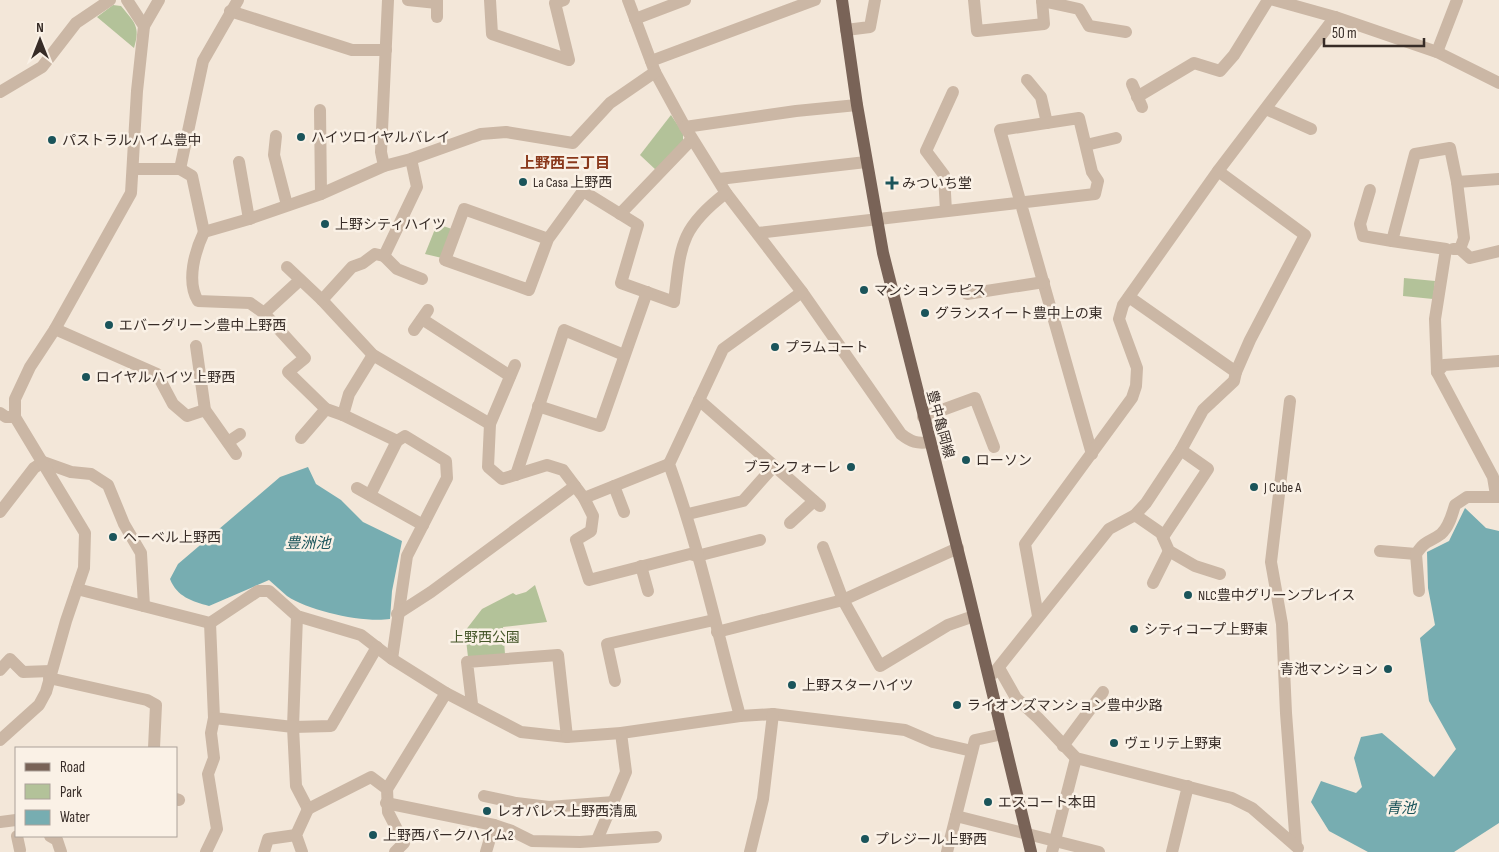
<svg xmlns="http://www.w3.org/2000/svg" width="1499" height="852" viewBox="0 0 1499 852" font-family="'Sofia Sans Condensed','Noto Sans JP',sans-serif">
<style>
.green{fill:#b3c299}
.water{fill:#77adb1}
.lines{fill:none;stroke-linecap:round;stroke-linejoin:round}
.minor{stroke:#cbb7a5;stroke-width:12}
.major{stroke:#796357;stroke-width:12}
.poi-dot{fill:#1a545a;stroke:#faf1e6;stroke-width:2}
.labels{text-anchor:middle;stroke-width:5;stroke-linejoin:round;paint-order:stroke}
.poi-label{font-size:14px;fill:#372c27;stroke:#faf1e6;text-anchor:start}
.street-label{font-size:14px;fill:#372c27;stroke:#faf1e6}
.park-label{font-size:14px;fill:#455629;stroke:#faf1e6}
.neighbourhood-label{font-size:15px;font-weight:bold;fill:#8a381b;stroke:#faf1e6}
.water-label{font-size:15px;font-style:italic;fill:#1a545a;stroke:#faf1e6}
</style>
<rect width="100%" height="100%" fill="#f3e7d9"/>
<g class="green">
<path d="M113 5 121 6C134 22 141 26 134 48L97 17Z"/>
<polygon points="671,115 683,133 683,143 657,171 640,155"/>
<polygon points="437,224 452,229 442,258 425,254"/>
<polygon points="1404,278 1435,281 1433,299 1403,296"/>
<polygon points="535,585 547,622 503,627 505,654 468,657 465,631 482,609 513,593 516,595 526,592"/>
</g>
<g class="water">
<path d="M308 467 316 484 341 500 363 522 402 541 392 591 390 619C363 623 309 611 287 596 281 591 275 585 269 580L209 606C192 601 177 597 170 579L178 564 280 477Z"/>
<polygon points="1465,508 1486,528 1499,531 1499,823 1454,852 1368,852 1329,831 1311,802 1321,781 1356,793 1362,787 1354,758 1361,737 1382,733 1434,777 1456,749 1429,701 1420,638 1435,625 1428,588 1427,552 1449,541"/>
</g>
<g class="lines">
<g class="minor">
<polyline points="408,0 437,3"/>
<polyline points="437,0 437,17"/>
<polyline points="490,0 492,34 569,60 555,3 564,0"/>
<path d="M628 0 655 72 685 127 726 193 802 292 901 434C911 442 917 444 930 442"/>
<polyline points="974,0 977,31 1044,24 1042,0"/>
<polyline points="1274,0 1335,17 1437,52 1499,83"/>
<polyline points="1042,1 1079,9 1089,26 1126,32"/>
<polyline points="230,11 352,50 386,50"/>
<polyline points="635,19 685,0"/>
<polyline points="144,26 159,0"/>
<polyline points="846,30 870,27 875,0"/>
<polyline points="1437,52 1457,0"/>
<polyline points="651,61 815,0"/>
<polyline points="1027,80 1041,97 1047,123"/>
<polyline points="1132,84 1142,107"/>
<polyline points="0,92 42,67 76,23 110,0"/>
<polyline points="1137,97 1194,63 1220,71 1234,55 1268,0"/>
<polyline points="1266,109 1311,129"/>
<polyline points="320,110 321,194"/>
<polyline points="685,127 796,111 857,105"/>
<polyline points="276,136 274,155 287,205"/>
<polyline points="1086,145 1116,138"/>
<polyline points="239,162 249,219"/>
<polyline points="384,166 381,152 388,0"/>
<polyline points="133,169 180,169 192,176 204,232"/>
<polyline points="180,169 203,61 238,0"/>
<polyline points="719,179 866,162"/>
<polyline points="1457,182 1464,238 1460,249"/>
<polyline points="1370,190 1360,224 1363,236 1392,241"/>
<polyline points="946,211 944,175 926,151 953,92"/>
<polyline points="620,214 692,139"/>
<polyline points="758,233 1095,194 1098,181 1092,172 1079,118 1000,130 1092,454"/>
<path d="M548 239 464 209 445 260 529 290 548 239 583 191 638 225 621 283 674 302C681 246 679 229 726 193"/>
<polyline points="1453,249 1460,249 1470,258 1499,251"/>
<polyline points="384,256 397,269 422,279"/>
<polyline points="287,267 322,300 373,355 490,424"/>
<polyline points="967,294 1044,282"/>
<polyline points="1129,297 1236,372 1250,340 1305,235 1218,171"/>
<polyline points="322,300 352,267 363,263 375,254 384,256 417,187 411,159"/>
<polyline points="264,313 300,280"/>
<polyline points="422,319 510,376"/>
<polyline points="55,329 157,374 173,404 187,416 205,410"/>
<polyline points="414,330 428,310"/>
<polyline points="196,346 205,410 236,454"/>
<polyline points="373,355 349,394 343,415 397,441 405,436 446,461 447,478 407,556 392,659"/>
<polyline points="515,365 490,424 488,467 502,479 547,465 563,470 584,498 593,516 591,531 576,540 589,580 690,554 697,556 760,540"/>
<polyline points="1437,372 1435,319 1446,249 1392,241 1415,154 1450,148 1457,182 1499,179"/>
<polyline points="699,400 820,506"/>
<polyline points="1290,401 1271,562 1282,624 1286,713 1296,846"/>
<polyline points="538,406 600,426 647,292"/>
<polyline points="0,413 6,417 15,417"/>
<path d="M343 415 326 409 288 372 305 358 264 313 250 303 198 301C186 281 195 251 204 232L249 219 321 194 384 166 411 159 481 134 506 132 573 143 610 103 655 72"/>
<polyline points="923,417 975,398 994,447"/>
<polyline points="301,438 326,409"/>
<polyline points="228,442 240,434"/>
<polyline points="516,475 564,330 624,355"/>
<polyline points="614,486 624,512"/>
<polyline points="357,488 423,525"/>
<polyline points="370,495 397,441"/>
<polyline points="1496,495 1493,477 1437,372 1444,365 1499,361"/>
<polyline points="584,498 669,464"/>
<polyline points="0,512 34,468 43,462 71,472 91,474 108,485 124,524 141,553 144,606"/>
<polyline points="688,514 743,501 774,466"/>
<polyline points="1135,515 1146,503 1181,450"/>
<polyline points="790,523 814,501"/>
<polyline points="1163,537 1208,469 1181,450 1203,410 1234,381 1236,372"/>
<polyline points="823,547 843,600 880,666 948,625 974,616"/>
<path d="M1380 551 1416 554C1426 539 1429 543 1441 534 1449 527 1452 515 1455 505L1467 497H1499"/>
<polyline points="1416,554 1419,591"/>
<polyline points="641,566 648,591"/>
<polyline points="1153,583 1169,551"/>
<polyline points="77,589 210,623 258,591 269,591 297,616 361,635 392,659 446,693 521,732 567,737 558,655 467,662 472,704"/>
<polyline points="397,614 431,592 575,486"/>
<polyline points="297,616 293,727 331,726 377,647"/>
<polyline points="1038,616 1025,544 1132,398 1136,386 1137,368 1119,319 1123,305 1218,171 1335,17"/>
<polyline points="210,623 214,718 293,727 296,786 308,809 371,777 387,789 388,812 404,843 395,852"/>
<polyline points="717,632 843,600 958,548"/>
<polyline points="999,668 1016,698 1038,718 1076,758 1232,798 1252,808 1298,848"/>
<polyline points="0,670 10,659 23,672 51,671"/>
<polyline points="994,673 1109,529 1135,515 1161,533 1169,551 1195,566 1220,574"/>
<polyline points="49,678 147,700 156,705 154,748"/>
<polyline points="615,681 607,644 714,620"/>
<path d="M740 716C717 632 699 546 669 464L723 349 802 292"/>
<polyline points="567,737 621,733 740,716 773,714 905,730 933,742 972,751"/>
<polyline points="0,740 39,705 46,692 66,621 84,568 85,533 15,417 15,399 30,367 55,329 131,193 137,91 144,26 127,0"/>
<polyline points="1063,746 1103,692"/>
<polyline points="387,789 446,693"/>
<polyline points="484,796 516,803 549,807 614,802"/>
<polyline points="176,799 179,800"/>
<polyline points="386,803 494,825 512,831 532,841 580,842 656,837"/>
<polyline points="956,816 1099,852"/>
<polyline points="0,822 16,820"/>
<polyline points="17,836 20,850"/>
<polyline points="50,836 57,840 61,852"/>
<polyline points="597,840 626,772 621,733"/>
<polyline points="206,852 217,829 208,774 214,758 211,733 214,718"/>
<polyline points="264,852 268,839 296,835"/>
<polyline points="302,852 296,835 308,809"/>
<polyline points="486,852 494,825"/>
<polyline points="750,852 763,799 773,714"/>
<polyline points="947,852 975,740 1003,734"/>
<polyline points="1052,852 1076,758"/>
<polyline points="1172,852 1188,786"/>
</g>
<polyline class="major" points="842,0 857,105 883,253 966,583 1031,852"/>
</g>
<g class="poi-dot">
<circle cx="301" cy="137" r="5"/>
<circle cx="52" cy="140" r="5"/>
<circle cx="523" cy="182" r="5"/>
<path d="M889.5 175.5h5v5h5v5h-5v5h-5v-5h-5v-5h5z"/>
<circle cx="325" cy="224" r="5"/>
<circle cx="864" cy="290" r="5"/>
<circle cx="925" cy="313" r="5"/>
<circle cx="109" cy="325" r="5"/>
<circle cx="775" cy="347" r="5"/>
<circle cx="86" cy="377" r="5"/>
<circle cx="966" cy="460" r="5"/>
<circle cx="851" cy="467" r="5"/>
<circle cx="1254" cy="487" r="5"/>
<circle cx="113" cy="537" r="5"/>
<circle cx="1188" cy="595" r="5"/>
<circle cx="1134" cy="629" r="5"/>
<circle cx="1388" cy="669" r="5"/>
<circle cx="792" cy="685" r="5"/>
<circle cx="957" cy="705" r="5"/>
<circle cx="1114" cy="743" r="5"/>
<circle cx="988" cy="802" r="5"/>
<circle cx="487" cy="811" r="5"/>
<circle cx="373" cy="835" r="5"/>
<circle cx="865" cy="839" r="5"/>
</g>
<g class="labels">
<g class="poi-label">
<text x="311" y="142">ハイツロイヤルバレイ</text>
<text x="62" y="145">パストラルハイム豊中</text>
<text x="533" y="187">La Casa 上野西</text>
<text x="902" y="188">みついち堂</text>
<text x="335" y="229">上野シティハイツ</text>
<text x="874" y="295">マンションラピス</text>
<text x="935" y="318">グランスイート豊中上の東</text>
<text x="119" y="330">エバーグリーン豊中上野西</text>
<text x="785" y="352">プラムコート</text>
<text x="96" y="382">ロイヤルハイツ上野西</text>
<text x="976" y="465">ローソン</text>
<text x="841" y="472" text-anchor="end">ブランフォーレ</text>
<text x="1264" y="492">J Cube A</text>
<text x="123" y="542">ヘーベル上野西</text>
<text x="1198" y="600">NLC豊中グリーンプレイス</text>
<text x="1144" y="634">シティコープ上野東</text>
<text x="1378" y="674" text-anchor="end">青池マンション</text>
<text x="802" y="690">上野スターハイツ</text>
<text x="967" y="710">ライオンズマンション豊中少路</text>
<text x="1124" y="748">ヴェリテ上野東</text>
<text x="998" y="807">エスコート本田</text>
<text x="497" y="816">レオパレス上野西清風</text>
<text x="383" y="840">上野西パークハイム2</text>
<text x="875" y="844">プレジール上野西</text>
</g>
<g class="street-label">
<text transform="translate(941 424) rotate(75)" y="5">豊中亀岡線</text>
</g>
<g class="park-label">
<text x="485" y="642">上野西公園</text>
</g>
<g class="neighbourhood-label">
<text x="565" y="168">上野西三丁目</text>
</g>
<g class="water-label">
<text x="308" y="548">豊洲池</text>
<text x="1401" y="813">青池</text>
</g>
</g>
<rect x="15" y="747" width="162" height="90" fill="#faf1e6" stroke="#aca29a"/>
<rect x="25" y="763" width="25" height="8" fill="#796357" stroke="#aca29a"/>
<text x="60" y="772" font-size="15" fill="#372c27">Road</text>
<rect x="25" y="784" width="25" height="15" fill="#b3c299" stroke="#aca29a"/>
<text x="60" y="797" font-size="15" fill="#372c27">Park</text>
<rect x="25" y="810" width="25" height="15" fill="#77adb1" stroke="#aca29a"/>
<text x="60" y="822" font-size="15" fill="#372c27">Water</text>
<g transform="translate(40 40)" stroke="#faf1e6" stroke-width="4" paint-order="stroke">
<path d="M0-4L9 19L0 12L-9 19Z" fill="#372c27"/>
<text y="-8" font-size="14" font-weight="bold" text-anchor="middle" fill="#372c27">N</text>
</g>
<path d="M1324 38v8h100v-8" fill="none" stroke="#372c27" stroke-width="2.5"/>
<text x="1332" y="38" font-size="15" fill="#372c27" stroke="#faf1e6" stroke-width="4" paint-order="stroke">50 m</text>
</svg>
